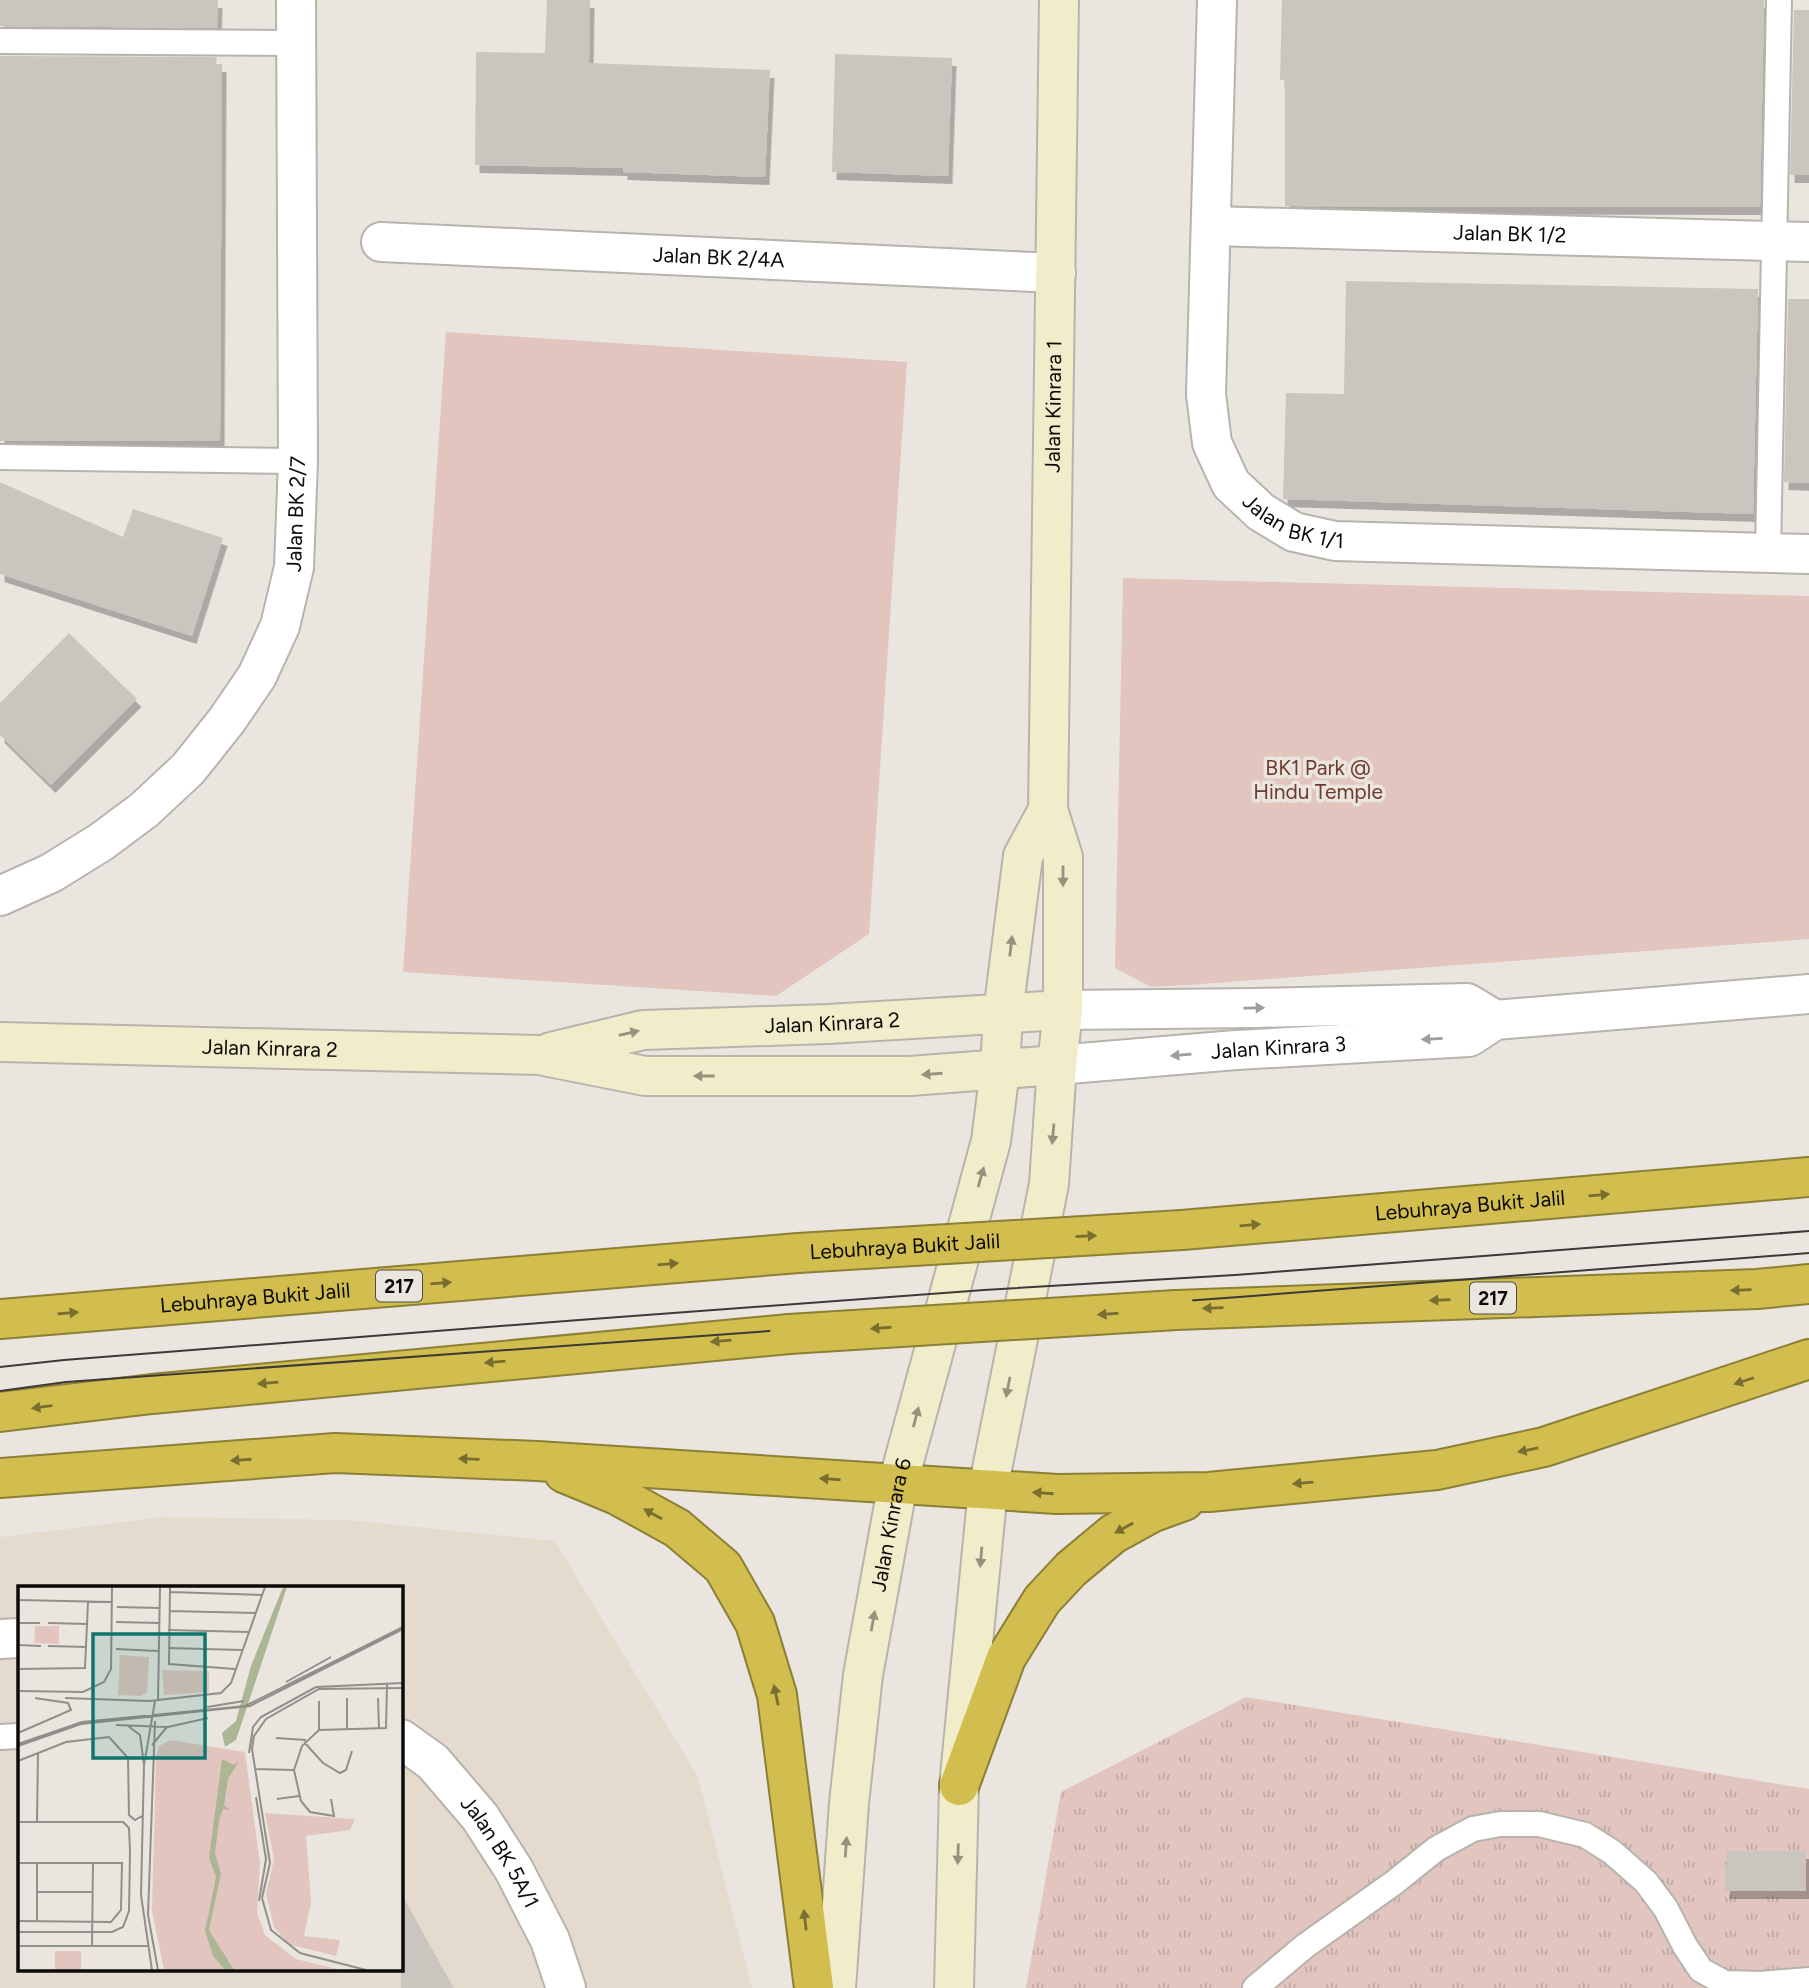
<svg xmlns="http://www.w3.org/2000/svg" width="1809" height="1988" viewBox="0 0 1809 1988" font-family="Figtree,sans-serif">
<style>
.built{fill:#e4dbce;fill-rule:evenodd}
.grass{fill:url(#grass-tufts)}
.park{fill:#e2c5be}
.building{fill:#cbc5c0;filter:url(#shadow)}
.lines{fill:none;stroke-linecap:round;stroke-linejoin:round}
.lane-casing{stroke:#b7b3ad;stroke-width:28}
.street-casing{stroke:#b7b3ad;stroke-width:42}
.secondary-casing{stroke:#b7b3ad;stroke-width:42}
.highway-casing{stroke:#8c7f36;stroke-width:42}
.lane{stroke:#fff;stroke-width:24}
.street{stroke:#fff;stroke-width:38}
.secondary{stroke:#f1ecca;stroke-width:38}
.highway{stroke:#d1be4f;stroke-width:38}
.tram{stroke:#3c3a37;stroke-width:2}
.highway-bridge-casing{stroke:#8c7f36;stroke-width:42;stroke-linecap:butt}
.highway-bridge{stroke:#d1be4f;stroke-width:38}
.oneway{fill:#96927d}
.oneway2{fill:#9e9d9d}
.oneway3{fill:#796d30}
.labels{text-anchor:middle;stroke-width:7;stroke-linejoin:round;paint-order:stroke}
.shield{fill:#eae6df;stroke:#4f4d49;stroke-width:2}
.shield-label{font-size:19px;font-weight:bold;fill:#0d0b09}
.street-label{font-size:21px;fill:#0d0b09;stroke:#eae6df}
.park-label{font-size:21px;fill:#703b2e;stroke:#eae6df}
.inset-road{fill:none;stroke:#928e89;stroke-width:2}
.view{fill:#0f766e;fill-opacity:0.15;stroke:#0f766e;stroke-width:3.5}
.inset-edge{fill:none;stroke:#0d0b09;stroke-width:3.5}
</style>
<defs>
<pattern id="grass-tufts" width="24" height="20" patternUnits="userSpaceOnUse" patternTransform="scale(1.75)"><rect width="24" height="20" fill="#e2c5be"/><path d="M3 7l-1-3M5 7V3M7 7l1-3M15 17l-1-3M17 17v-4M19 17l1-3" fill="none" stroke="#c1a8a2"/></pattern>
<filter id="shadow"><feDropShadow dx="4.5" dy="8" stdDeviation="0" flood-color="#0004"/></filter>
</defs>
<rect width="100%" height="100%" fill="#eae6df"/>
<path class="built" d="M162 1517 349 1520 555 1541 698 1777 752 1988H0V1537ZM19 1587H401V1969H19Z"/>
<polygon class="grass" points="1246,1697 1809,1789 1809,1988 1026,1988 1061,1792"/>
<g class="park">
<polygon points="446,332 907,362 869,934 776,996 403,972"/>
<polygon points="1123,578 1809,596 1809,939 1188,985 1151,987 1115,968"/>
</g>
<g class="building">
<polygon points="0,0 218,0 217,28 0,26"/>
<polygon points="547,0 590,0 589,63 770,70 765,177 623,172 623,168 475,165 476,52 545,53"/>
<polygon points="1282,0 1764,0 1760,207 1285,206 1285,80 1280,80"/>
<polygon points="1794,10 1809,10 1809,175 1790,175"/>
<polygon points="835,54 952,58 948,176 832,172"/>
<polygon points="0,56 217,57 216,64 222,64 220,441 0,441"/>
<polygon points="1346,281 1758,289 1753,514 1283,499 1286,393 1344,394"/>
<polygon points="1788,299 1809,299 1809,483 1784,482"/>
<polygon points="0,482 123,537 133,509 223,538 192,636 0,574"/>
<polygon points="69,633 137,699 51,785 0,735 0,703"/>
<polygon points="1727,1851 1806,1851 1806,1891 1725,1891"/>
<polygon points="401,1894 453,1988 401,1988"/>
</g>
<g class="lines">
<defs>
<g id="lane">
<polyline points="0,41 295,43"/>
<polyline points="0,457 298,461"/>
<polyline points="1768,553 1779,0"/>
<polyline points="0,1737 19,1736"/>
<polyline points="1255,1988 1305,1946 1395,1882 1436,1849 1473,1829 1500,1824 1539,1824 1585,1835 1612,1852 1646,1882 1666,1909 1685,1946 1701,1970 1725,1983 1760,1984 1809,1980"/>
</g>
<g id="street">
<path id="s1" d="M1217 0 1206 394 1212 443 1231 484 1261 512 1294 532 1335 541 1809 554"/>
<path id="s2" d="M1211 226 1809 242"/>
<path id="s3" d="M381 242 1056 273"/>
<path id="s4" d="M0 896 51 873 101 842 144 810 188 769 227 720 257 676 280 626 294 567 298 461 296 0"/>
<polyline points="1063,1010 1256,1008 1467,1003 1495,1020"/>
<path id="s5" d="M1057 1065 1236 1050 1469 1037 1495 1020 1809 994"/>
<polyline points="0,1639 19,1638"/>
<path id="s6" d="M401 1739 433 1762 480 1817 514 1870 550 1940 566 1988"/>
</g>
<g id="secondary">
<path id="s7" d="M0 1042 539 1055 645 1076H910L1057 1065"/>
<path id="s8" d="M551 1052 643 1030 828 1024 1063 1010"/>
<path id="s9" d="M836 1988 849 1803 863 1675 898 1483 991 1141 1000 1070 1003 1013 1023 856 1048 810"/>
<path id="s10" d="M954 1988 959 1786 988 1489 1049 1184 1057 1065 1063 1010V857L1048 810 1059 0"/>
</g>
<g id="highway">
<path id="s11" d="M1182 1230 1809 1177"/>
<polyline points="1176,1310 1757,1289 1809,1284"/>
<path id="s12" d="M0 1319 798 1253"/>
<polyline points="0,1412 152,1394 789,1334"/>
<polyline points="564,1473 617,1495 677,1528 723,1567 755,1623 777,1695 814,1988"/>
<polyline points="0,1478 335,1453 537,1461 1057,1494 1209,1492 1437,1470 1544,1447 1809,1359"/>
<polyline points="959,1786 1006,1658 1042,1600 1071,1569 1113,1534 1151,1513 1184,1501"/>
</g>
</defs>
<use href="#lane" class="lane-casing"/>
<use href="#street" class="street-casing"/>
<use href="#secondary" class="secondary-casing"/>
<use href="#highway" class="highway-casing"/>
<use href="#lane" class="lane"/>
<use href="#street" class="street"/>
<use href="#secondary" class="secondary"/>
<use href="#highway" class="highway"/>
<g class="tram">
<polyline points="0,1367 64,1360 579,1320 984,1290 1235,1275 1809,1231"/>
<polyline points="0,1391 66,1382 1239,1297 1809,1253"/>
</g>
<defs>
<g id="highway-bridge">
<path id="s13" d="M798 1253 1182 1230"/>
<polyline points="789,1334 1176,1310"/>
</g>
</defs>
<use href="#highway-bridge" class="highway-bridge-casing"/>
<use href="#highway-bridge" class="highway-bridge"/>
</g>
<defs><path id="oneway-solid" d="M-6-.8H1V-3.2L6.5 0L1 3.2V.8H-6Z" transform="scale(1.75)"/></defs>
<g class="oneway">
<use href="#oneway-solid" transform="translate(1063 876) rotate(90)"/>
<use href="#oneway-solid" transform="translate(1011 946) rotate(-83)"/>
<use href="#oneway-solid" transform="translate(629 1033) rotate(-13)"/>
<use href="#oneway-solid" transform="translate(932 1074) rotate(176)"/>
<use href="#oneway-solid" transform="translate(704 1076) rotate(-180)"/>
<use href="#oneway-solid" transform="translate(1053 1134) rotate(95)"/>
<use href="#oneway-solid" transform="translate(981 1177) rotate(-74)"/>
<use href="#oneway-solid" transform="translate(1008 1387) rotate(101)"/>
<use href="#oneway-solid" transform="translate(916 1417) rotate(-75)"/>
<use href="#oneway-solid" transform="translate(981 1557) rotate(95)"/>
<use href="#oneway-solid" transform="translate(873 1621) rotate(-80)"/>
<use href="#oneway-solid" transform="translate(846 1847) rotate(-86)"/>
<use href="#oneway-solid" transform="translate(958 1854) rotate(92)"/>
</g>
<g class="oneway2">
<use href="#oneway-solid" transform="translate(1254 1008) rotate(-1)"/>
<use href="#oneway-solid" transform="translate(1432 1039) rotate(177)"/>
<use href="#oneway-solid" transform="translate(1181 1055) rotate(175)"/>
</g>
<g class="oneway3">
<use href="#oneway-solid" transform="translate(1599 1195) rotate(-5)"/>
<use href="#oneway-solid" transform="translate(1250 1225) rotate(-5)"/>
<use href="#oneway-solid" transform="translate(1086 1236) rotate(-3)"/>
<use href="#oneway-solid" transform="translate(668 1264) rotate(-5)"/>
<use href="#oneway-solid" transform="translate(441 1283) rotate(-5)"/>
<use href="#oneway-solid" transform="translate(1741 1290) rotate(178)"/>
<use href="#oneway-solid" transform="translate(1440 1300) rotate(178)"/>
<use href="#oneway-solid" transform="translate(1213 1308) rotate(178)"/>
<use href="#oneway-solid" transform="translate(68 1313) rotate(-5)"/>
<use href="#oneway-solid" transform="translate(1108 1314) rotate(176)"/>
<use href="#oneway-solid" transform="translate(881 1328) rotate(176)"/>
<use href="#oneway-solid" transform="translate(721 1341) rotate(175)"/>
<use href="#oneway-solid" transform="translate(495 1362) rotate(175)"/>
<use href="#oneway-solid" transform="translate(1744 1381) rotate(162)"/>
<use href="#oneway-solid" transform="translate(268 1383) rotate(175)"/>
<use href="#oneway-solid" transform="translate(42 1407) rotate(173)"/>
<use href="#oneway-solid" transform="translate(1528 1450) rotate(168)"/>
<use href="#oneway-solid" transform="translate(469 1459) rotate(-178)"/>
<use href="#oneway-solid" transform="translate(241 1460) rotate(176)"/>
<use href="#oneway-solid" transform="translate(830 1479) rotate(-176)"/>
<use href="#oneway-solid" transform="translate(1303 1483) rotate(175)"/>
<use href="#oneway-solid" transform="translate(1043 1493) rotate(-176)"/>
<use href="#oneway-solid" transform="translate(653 1514) rotate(-151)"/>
<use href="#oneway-solid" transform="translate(1124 1528) rotate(151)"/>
<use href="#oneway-solid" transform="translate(776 1695) rotate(-102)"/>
<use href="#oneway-solid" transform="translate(805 1920) rotate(-97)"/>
</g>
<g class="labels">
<g class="shield">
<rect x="376" y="1270.5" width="46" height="31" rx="5"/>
<rect x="1470" y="1282.5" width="46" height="31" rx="5"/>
</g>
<g class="shield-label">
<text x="399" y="1293">217</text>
<text x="1493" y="1305">217</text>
</g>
<g class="street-label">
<text dy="7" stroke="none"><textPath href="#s2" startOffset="299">Jalan BK 1/2</textPath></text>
<text dy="7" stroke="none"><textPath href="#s3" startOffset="338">Jalan BK 2/4A</textPath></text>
<text dy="7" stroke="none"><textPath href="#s10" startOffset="1592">Jalan Kinrara 1</textPath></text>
<text dy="7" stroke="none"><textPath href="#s4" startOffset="513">Jalan BK 2/7</textPath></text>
<text dy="7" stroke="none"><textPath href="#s1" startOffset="564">Jalan BK 1/1</textPath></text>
<text dy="7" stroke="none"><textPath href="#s8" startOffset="284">Jalan Kinrara 2</textPath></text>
<text dy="7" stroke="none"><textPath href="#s7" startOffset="270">Jalan Kinrara 2</textPath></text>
<text dy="7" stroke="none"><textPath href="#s5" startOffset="222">Jalan Kinrara 3</textPath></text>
<text dy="7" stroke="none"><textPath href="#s11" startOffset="289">Lebuhraya Bukit Jalil</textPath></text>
<text dy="7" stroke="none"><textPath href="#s13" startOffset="107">Lebuhraya Bukit Jalil</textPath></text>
<text dy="7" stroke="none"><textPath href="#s12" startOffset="256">Lebuhraya Bukit Jalil</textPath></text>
<text dy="7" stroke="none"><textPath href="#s9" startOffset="467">Jalan Kinrara 6</textPath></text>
<text dy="7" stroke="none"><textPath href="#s6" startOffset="152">Jalan BK 5A/1</textPath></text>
</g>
<g class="park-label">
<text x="1318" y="775">BK1 Park @<tspan x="1318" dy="24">Hindu Temple</tspan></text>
</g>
</g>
<g transform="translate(18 1586)">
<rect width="385" height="385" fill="#eae6df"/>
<path d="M152 154 227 166 242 278 239 327 247 349 278 373 323 384H146L134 325 138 171 141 160Z" fill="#e2c5be"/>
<path d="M247 227 337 233 332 244 288 250 293 316 286 350 322 354 318 370 270 358 256 341 248 308 256 273Z" fill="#e2c5be"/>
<path d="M17 40H41V58L16 57ZM102 69 131 71 129 106 123 110 100 109ZM144 84 191 85V106L146 109ZM37 365H63V384H37Z" fill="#e2c5be"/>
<path d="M265 1H269L218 154 207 161 204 147 218 135 233 80ZM204 173 216 179 221 175 210 193 206 219 212 224 205 223 201 235 197 267 203 288 191 344 216 384H207L195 370 187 345 198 291 191 272Z" fill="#acb695"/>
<path class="inset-road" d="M152 1 151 78 217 83M152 6 244 9M0 14 93 16M99 21 141 22M151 25 238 27M98 36 141 37M0 37H22M30 37 69 38M150 44 231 46M0 59 23 60M30 60 69 61M150 62 224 64M98 63 140 65M0 83 67 82 70 16M268 96 313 71M0 105 65 106 86 96 93 83 94 1M47 112 131 115 203 107 213 97 247 1M360 112 361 143M140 114 142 1M301 115V144M189 121 226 115M137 135 130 329 140 384M98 139 150 141 190 132M110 140 122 149 126 179M329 143V112M0 147 53 124 50 117 17 112M258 152 288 154M286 156 305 177 322 187 328 184 334 165M0 158 64 136 227 120 385 41M134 159 149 141M0 160 63 138 232 120 385 43M231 167 235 141 243 131 298 101 385 97M0 175 48 156 91 151 110 172 111 229 117 234 124 230M236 183 276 184M238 211 248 273 241 315M259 213 281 210M313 213 316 230 292 226 283 215 276 184 284 160 301 144 368 142 369 99M0 236H106M19 236 20 166M0 277H105M19 277V335M19 306H75M0 335 93 336 103 324 104 277M0 346H94L105 341 111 325 112 266 111 242 105 236M0 360H131M74 360 75 277M134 384 123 309 126 179 137 115M348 384 282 367 253 344 244 312 252 277 234 163 236 150 248 133 301 103 385 102"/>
<path class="view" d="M75 48H187V172H75Z"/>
<rect width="385" height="385" class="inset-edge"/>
</g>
</svg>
